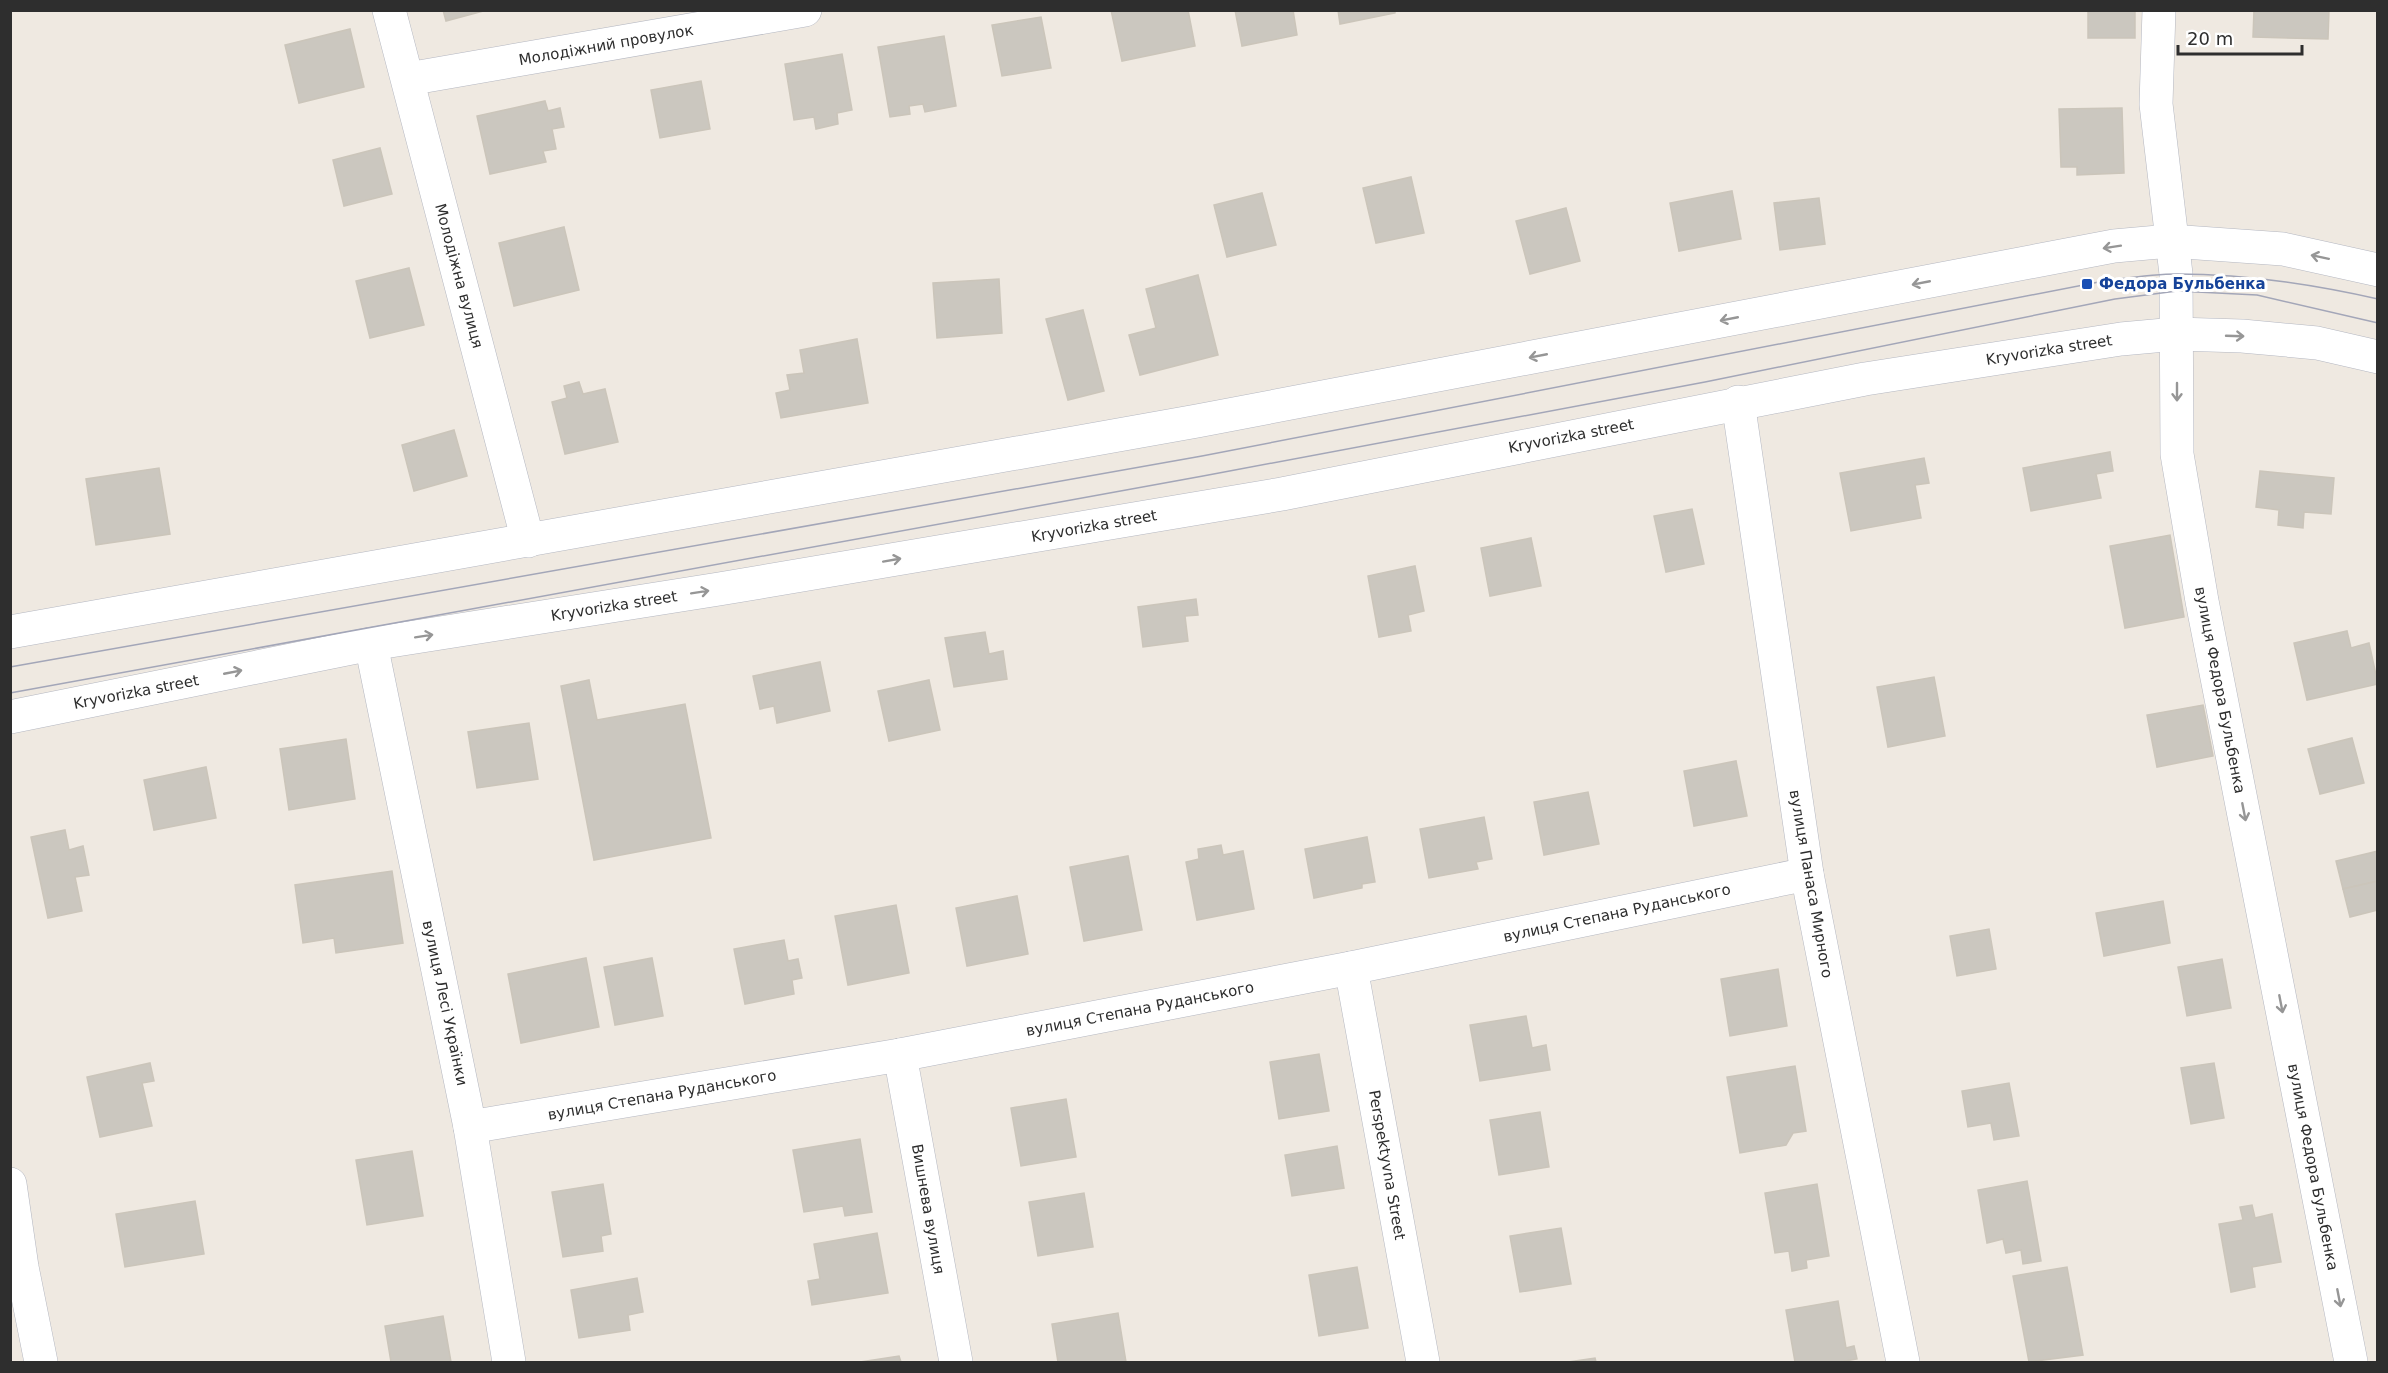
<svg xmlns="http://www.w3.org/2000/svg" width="2388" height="1373" viewBox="0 0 2388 1373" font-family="'DejaVu Sans',sans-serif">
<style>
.building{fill:#cbc7bf;stroke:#cbc5ba;stroke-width:1.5}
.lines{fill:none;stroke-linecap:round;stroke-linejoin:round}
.street-casing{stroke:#b4b7c1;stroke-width:34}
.secondary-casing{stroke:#b4b7c1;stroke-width:34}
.street{stroke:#fff;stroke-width:33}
.secondary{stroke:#fff;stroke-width:33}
.tram{stroke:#a3a6b8;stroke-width:1.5}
.oneway{stroke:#969696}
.transit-dot{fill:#1a4fb4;stroke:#fff;stroke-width:2}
.labels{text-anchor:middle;stroke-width:6;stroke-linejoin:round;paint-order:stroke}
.street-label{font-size:15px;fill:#2e2e2e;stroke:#fff}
.transit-label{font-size:15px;font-weight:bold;fill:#164399;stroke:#fff;text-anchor:start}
</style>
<rect width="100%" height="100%" fill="#efe9e1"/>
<g class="building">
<polygon points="443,10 487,10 446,21"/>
<polygon points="1111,10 1188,10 1195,46 1122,61"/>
<polygon points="1235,10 1293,10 1297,35 1242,46"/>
<polygon points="1338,10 1395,10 1395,13 1340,24"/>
<rect x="2088" y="10" width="47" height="28"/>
<polygon points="2254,10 2329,10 2328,39 2253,37"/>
<polygon points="1041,17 1051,68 1002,76 992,25"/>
<polygon points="350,29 364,87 299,103 285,45"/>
<polygon points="944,36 956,106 925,112 923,104 909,106 910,114 890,117 878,47"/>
<polygon points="842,54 852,110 837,113 838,124 816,129 814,117 794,120 785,64"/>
<polygon points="701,81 710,129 660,138 651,90"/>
<polygon points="545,101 548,111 560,108 564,127 552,129 556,149 543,151 546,162 490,174 477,116"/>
<polygon points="2122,108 2124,173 2077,175 2077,167 2061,167 2059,109"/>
<polygon points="380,148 392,194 344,206 333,160"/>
<polygon points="1411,177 1424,233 1376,243 1363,188"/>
<polygon points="1732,191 1741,239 1679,251 1670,203"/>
<polygon points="1262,193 1276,245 1227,257 1214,205"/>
<polygon points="1819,198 1825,244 1780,250 1774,203"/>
<polygon points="1566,208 1580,261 1530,274 1516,221"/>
<polygon points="564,227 579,290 514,306 499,243"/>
<polygon points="409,268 424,325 370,338 356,281"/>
<polygon points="1198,275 1218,355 1140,375 1129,335 1156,328 1146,289"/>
<polygon points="999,279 1002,333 937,338 933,283"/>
<polygon points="1083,310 1104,391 1068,400 1046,319"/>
<polygon points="857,339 868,403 781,418 776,393 790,390 787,375 804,373 800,350"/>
<polygon points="579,382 583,394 605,389 618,442 565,454 552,402 567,398 564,386"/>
<polygon points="454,430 467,476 414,491 402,445"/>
<polygon points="2110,452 2113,471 2096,474 2101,498 2031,511 2023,468"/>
<polygon points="1924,458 1929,483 1915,485 1921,518 1851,531 1840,473"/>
<polygon points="159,468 170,534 96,545 86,479"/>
<polygon points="2260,471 2334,478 2331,514 2304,512 2303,528 2278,525 2279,510 2256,507"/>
<polygon points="1692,509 1704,564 1666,572 1654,516"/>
<polygon points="2170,535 2184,617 2125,628 2110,546"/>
<polygon points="1531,538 1541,586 1490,596 1481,548"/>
<polygon points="1415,566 1424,611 1408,615 1411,631 1379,637 1368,576"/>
<polygon points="1196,599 1198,615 1185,616 1188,641 1143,647 1138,607"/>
<polygon points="2347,631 2351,648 2369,643 2378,684 2307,700 2294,643"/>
<polygon points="985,632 989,654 1003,651 1007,679 954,687 945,638"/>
<polygon points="820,662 830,711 777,723 774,706 760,709 753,676"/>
<polygon points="1934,677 1945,736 1888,747 1877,687"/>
<polygon points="589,680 597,720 685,704 711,838 594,860 561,686"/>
<polygon points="929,680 940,730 889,741 878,691"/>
<polygon points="2203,705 2213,756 2157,767 2147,715"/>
<polygon points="529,723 538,779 477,788 468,732"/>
<polygon points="2352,738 2364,783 2320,794 2308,749"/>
<polygon points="346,739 355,799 289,810 280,749"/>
<polygon points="1736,761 1747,816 1694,826 1684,771"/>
<polygon points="206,767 216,818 154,830 144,780"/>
<polygon points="1588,792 1599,844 1544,855 1534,802"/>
<polygon points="1484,817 1492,859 1476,862 1478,869 1429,878 1420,829"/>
<polygon points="65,830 69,850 83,846 89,875 75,877 82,911 48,918 31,837"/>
<polygon points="1367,837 1375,882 1362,884 1362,888 1314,898 1305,849"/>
<polygon points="1221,845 1223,855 1243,851 1254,909 1197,920 1186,862 1199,859 1198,849"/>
<polygon points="2378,851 2378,881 2343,889 2336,861"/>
<polygon points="1128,856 1142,930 1084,941 1070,867"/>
<polygon points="392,871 403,943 336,953 334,938 303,943 295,885"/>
<polygon points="2378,881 2378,910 2350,917 2343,889"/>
<polygon points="1017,896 1028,954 967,966 956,908"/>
<polygon points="2163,901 2170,943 2104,956 2096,913"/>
<polygon points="896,905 909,973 848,985 835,916"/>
<polygon points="1989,929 1996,969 1957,976 1950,936"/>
<polygon points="784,940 788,961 798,959 802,978 792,980 794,994 745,1004 734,949"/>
<polygon points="586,958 599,1027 521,1043 508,974"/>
<polygon points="652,958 663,1016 615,1025 604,967"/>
<polygon points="2222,959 2231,1008 2187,1016 2178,967"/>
<polygon points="1778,969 1787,1026 1730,1036 1721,979"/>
<polygon points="1526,1016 1532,1048 1546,1045 1550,1070 1480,1081 1470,1025"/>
<polygon points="1319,1054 1329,1111 1279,1119 1270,1062"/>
<polygon points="150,1063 154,1081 142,1083 152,1126 100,1137 87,1077"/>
<polygon points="2214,1063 2224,1118 2191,1124 2181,1068"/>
<polygon points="1795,1066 1806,1131 1793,1133 1786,1145 1740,1153 1727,1077"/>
<polygon points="2009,1083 2019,1136 1994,1140 1991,1123 1968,1127 1962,1091"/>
<polygon points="1066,1099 1076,1157 1021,1166 1011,1108"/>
<polygon points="1540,1112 1549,1167 1499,1175 1490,1120"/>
<polygon points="860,1139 872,1212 845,1216 843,1206 804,1212 793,1150"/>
<polygon points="1337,1146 1344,1188 1292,1196 1285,1155"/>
<polygon points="412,1151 423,1216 367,1225 356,1160"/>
<polygon points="2027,1181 2041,1261 2023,1264 2021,1250 2006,1253 2003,1239 1987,1243 1978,1190"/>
<polygon points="603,1184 611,1234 601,1236 603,1251 563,1257 552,1192"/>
<polygon points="1817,1184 1829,1256 1806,1260 1807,1268 1792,1271 1789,1251 1775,1253 1765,1193"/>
<polygon points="1084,1193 1093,1247 1038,1256 1029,1202"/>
<polygon points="195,1201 204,1254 125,1267 116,1214"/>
<polygon points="2252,1205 2255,1218 2272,1214 2281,1262 2252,1267 2255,1287 2231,1292 2219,1224 2243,1220 2240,1207"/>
<polygon points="1561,1228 1571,1284 1520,1292 1510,1236"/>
<polygon points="877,1233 888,1293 812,1305 808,1281 820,1279 814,1244"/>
<polygon points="1357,1267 1368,1328 1319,1336 1309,1275"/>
<polygon points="2067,1267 2083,1355 2029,1362 2013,1276"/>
<polygon points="637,1278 643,1312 628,1315 630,1330 579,1338 571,1290"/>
<polygon points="1838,1301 1846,1348 1854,1346 1857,1359 1839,1362 1795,1362 1786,1310"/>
<polygon points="1118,1313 1126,1362 1058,1362 1052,1324"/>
<polygon points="443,1316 451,1362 391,1362 385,1326"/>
<polygon points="899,1356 901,1362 860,1362"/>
<polygon points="1595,1358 1596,1362 1568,1362"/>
</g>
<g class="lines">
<defs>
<g id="street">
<polyline points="389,10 528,541"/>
<polyline points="408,79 805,10"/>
<polyline points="1738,402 1807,874 1903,1362"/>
<polyline points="371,644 470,1127 509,1362"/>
<polyline points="1351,968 1423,1362"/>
<polyline points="900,1055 956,1362"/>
<polyline points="470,1127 900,1055 1351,968 1807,874"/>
</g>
<g id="secondary">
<polyline points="2159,10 2156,104 2176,274 2177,454 2202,601 2351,1362"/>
<polyline points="10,632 1197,421 2114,246 2170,241 2283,249 2378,270"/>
<polyline points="10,717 371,644 719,589 1282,494 1865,379 2121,339 2176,334 2242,336 2317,343 2378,357"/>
<polyline points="10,1184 22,1267 41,1362"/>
</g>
</defs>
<use href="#street" class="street-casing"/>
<use href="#secondary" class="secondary-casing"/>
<use href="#street" class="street"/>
<use href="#secondary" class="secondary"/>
<g class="tram">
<path d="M10 667 1202 456 2104 281C2128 278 2153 274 2177 274 2245 274 2312 284 2378 299"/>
<polyline points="10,693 1203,476 1705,382 2115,299 2177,291 2257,295 2378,323"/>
</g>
</g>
<defs><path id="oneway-shaft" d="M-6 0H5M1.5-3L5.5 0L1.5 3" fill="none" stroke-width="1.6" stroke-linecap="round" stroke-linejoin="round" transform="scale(1.5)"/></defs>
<g class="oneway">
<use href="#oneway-shaft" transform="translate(2112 247) rotate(171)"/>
<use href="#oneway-shaft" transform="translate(2320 257) rotate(-168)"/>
<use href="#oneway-shaft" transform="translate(1921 283) rotate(169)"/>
<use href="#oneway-shaft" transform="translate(1729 319) rotate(169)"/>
<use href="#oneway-shaft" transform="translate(2235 336) rotate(2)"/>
<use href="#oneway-shaft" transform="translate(1538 356) rotate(169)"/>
<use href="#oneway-shaft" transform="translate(2177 392) rotate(90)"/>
<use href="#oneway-shaft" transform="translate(892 560) rotate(-10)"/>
<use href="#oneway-shaft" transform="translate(700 592) rotate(-9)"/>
<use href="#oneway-shaft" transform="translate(424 636) rotate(-9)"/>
<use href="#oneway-shaft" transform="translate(233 672) rotate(-11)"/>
<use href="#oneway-shaft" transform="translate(2244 812) rotate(79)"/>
<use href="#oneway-shaft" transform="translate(2281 1004) rotate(79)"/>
<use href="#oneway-shaft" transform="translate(2339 1298) rotate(79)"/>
</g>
<rect class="transit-dot" x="2081" y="278" width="12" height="12" rx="3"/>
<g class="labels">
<g class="street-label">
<text transform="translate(606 45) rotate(-10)" y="5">Молодіжний провулок</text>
<text transform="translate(459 276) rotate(75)" y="5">Молодіжна вулиця</text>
<text transform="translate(2049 350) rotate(-9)" y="5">Kryvorizka street</text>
<text transform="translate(1571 436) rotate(-11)" y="5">Kryvorizka street</text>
<text transform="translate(1094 526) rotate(-10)" y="5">Kryvorizka street</text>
<text transform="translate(614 606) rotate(-9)" y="5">Kryvorizka street</text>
<text transform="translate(2220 690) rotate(79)" y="5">вулиця Федора Бульбенка</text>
<text transform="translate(136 692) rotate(-11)" y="5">Kryvorizka street</text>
<text transform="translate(1811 884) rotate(80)" y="5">вулиця Панаса Мирного</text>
<text transform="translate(1617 913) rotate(-12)" y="5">вулиця Степана Руданського</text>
<text transform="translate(445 1003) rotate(78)" y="5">вулиця Лесі Українки</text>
<text transform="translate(1140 1009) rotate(-11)" y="5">вулиця Степана Руданського</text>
<text transform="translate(662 1095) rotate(-10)" y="5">вулиця Степана Руданського</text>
<text transform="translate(1387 1165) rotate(80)" y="5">Perspektyvna Street</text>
<text transform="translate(2313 1167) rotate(79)" y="5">вулиця Федора Бульбенка</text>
<text transform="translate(928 1209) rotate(80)" y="5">Вишнева вулиця</text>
</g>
<g class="transit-label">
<text x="2099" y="289">Федора Бульбенка</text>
</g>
</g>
<rect width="2388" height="1373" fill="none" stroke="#2e2e2e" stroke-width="24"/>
<path d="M2178 45v9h124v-9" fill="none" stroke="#2e2e2e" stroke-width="3"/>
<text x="2187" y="45" font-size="18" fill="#2e2e2e" stroke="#ffffff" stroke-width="4.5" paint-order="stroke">20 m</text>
</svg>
